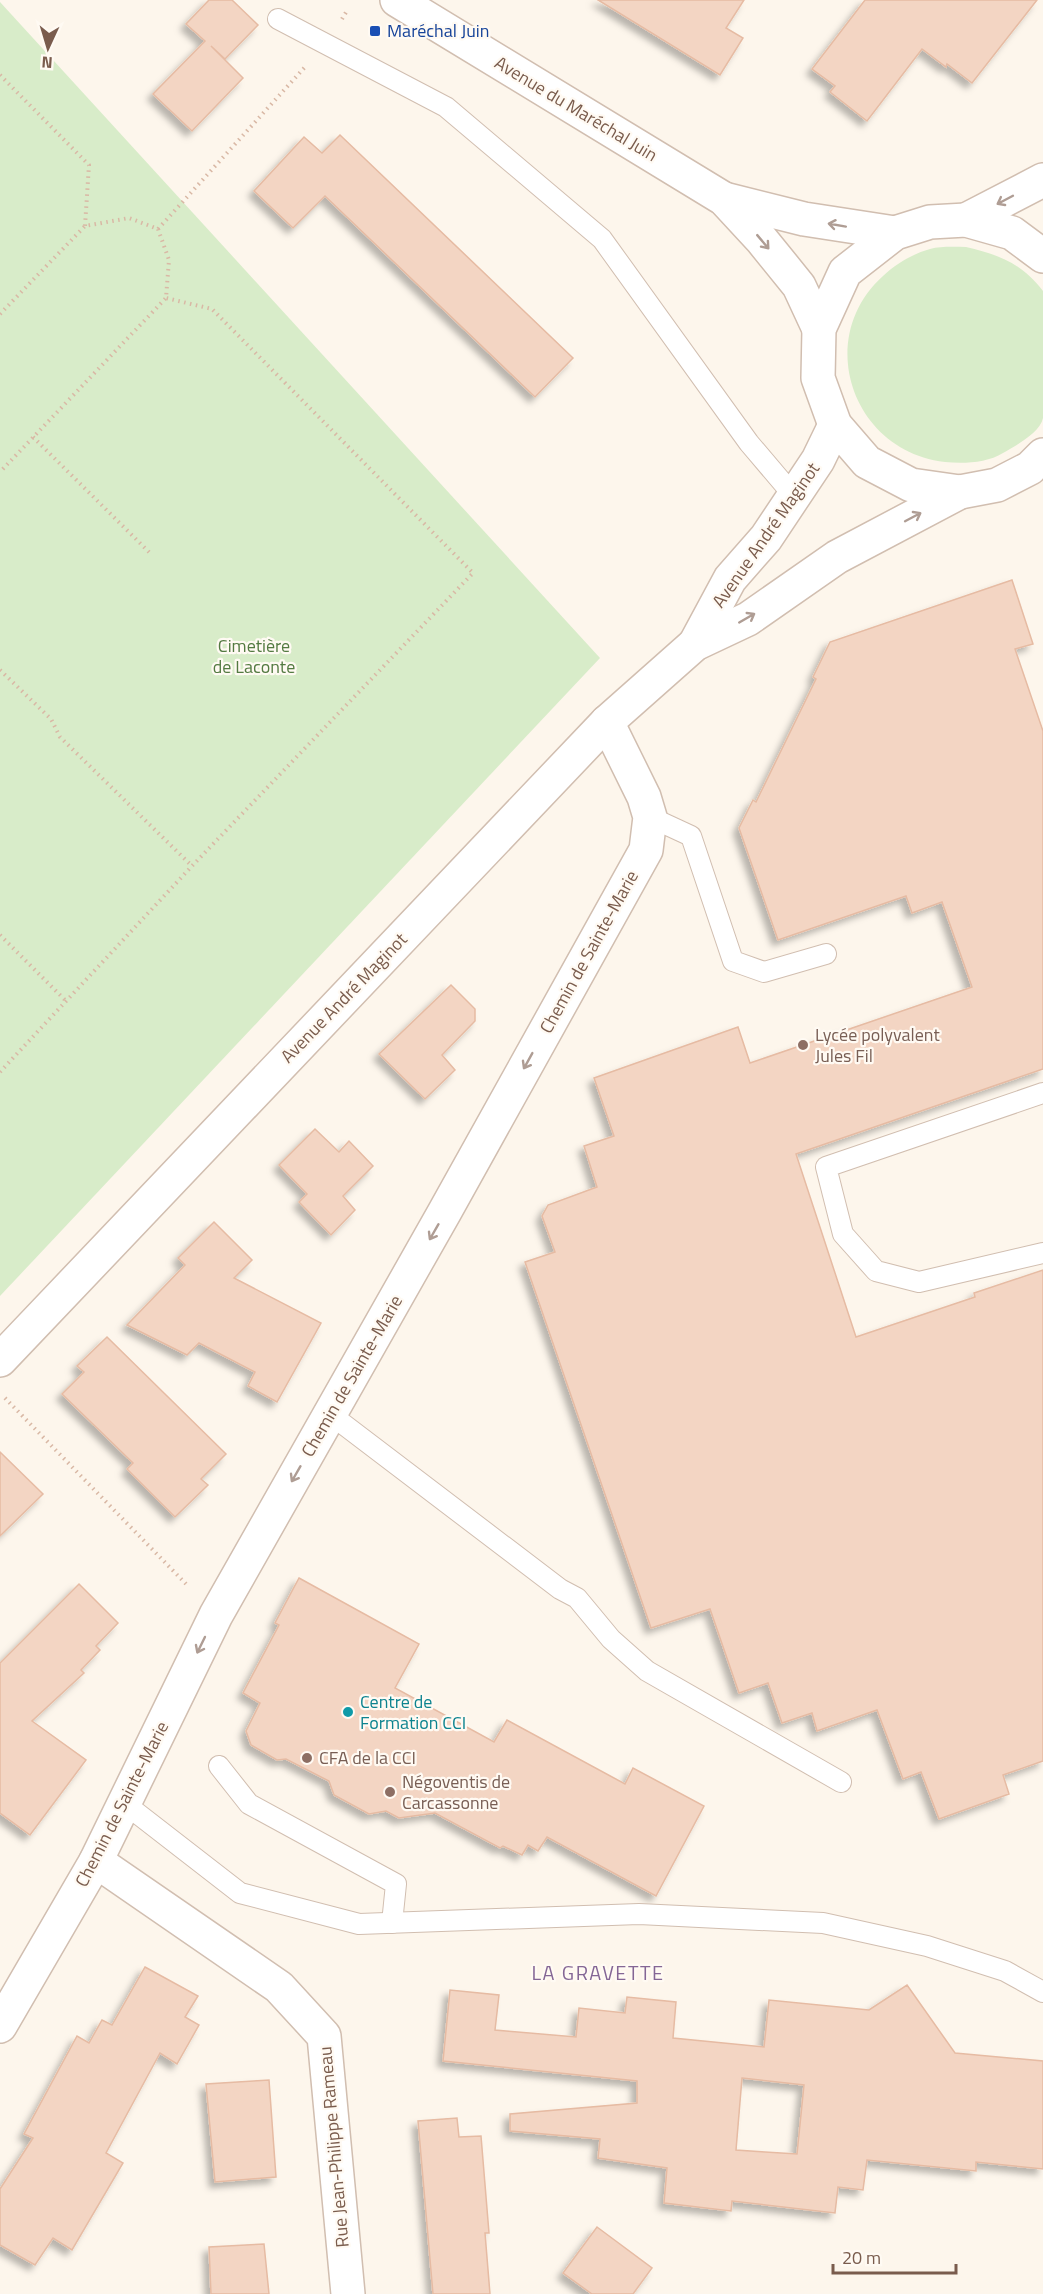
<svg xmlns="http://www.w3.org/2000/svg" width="1043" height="2294" viewBox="0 0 1043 2294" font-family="'Titillium Web',sans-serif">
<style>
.green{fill:#d8ecc9}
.building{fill:#f3d5c3;stroke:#e6bba3;stroke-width:1.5;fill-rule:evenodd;filter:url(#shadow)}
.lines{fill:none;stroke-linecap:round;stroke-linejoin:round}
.service-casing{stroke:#d1beb0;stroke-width:22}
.minor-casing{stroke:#d1beb0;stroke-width:36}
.tertiary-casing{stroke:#d1beb0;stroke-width:36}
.path{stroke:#d9b8a5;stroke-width:4;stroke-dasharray:1.5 4.5;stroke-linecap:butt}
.service{stroke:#fff;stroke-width:20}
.minor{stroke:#fff;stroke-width:33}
.tertiary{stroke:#fff;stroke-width:33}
.oneway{stroke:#af9d94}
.transit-dot{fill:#1a4fb4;stroke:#fffaf3;stroke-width:2}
.education-dot{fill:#8d6e63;stroke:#fffaf3;stroke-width:2}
.culture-dot{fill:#0f9aa8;stroke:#fffaf3;stroke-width:2}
.labels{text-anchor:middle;stroke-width:4.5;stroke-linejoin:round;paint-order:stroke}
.transit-label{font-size:18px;fill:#164399;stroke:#fffaf3;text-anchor:start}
.street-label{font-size:18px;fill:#7a5c4d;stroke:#fffaf3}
.park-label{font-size:18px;fill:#537a41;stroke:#fffaf3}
.education-label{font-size:18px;fill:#785e54;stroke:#fffaf3;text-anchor:start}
.culture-label{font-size:18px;fill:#0d838f;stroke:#fffaf3;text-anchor:start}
.neighbourhood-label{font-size:20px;letter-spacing:1.5px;fill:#846695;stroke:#fffaf3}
</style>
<defs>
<filter id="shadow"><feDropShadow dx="-5.5" dy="5.5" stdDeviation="3" flood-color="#0004"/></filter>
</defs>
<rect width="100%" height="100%" fill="#fdf6ec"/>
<g class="green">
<polygon points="0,2 600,658 0,1296"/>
<path d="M966 247C1000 255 1021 263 1043 291 1043 321 1043 352 1043 382 1043 393 1043 407 1043 418 1040 433 1015 446 1003 453 987 463 963 464 945 462 853 452 813 339 883 276 896 264 912 254 930 249 941 246 955 247 966 247Z"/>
</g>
<g class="building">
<polygon points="209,0 232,0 258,25 225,59 211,46 243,78 192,131 153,94 205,41 186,24"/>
<polygon points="598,0 744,0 726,28 743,38 720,75"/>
<polygon points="865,0 1037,0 972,83 947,64 946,67 922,49 867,121 830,92 835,86 812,69"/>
<polygon points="340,135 573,358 535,397 325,196 293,228 254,191 304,137 322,153"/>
<polygon points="1012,580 1033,644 1015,649 1043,731 1043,1069 796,1154 856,1337 975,1297 974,1293 1043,1270 1043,1761 1003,1775 1009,1794 939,1819 921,1772 903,1779 877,1710 817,1731 812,1713 782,1723 768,1683 739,1693 710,1609 651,1628 525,1262 555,1252 542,1216 548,1205 597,1187 584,1146 614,1136 594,1078 738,1027 750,1063 972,987 942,902 912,913 906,896 778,940 739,828 753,800 756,802 816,679 813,677 830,642"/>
<polygon points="451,985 475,1009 475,1021 442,1055 455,1070 425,1099 379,1054"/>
<polygon points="315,1129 339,1152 349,1141 373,1166 343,1196 355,1210 331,1235 299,1202 307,1194 279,1165"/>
<polygon points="214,1222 252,1260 234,1278 321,1323 277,1402 248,1386 255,1372 199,1343 187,1355 127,1325 185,1265 178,1258"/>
<polygon points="107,1337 226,1454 201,1479 208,1485 175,1517 127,1469 133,1463 62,1394 84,1372 77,1366"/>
<polygon points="0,1452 43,1494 0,1536"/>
<polygon points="299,1578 419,1644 395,1688 494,1742 507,1720 625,1784 633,1768 704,1806 656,1896 547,1837 538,1851 528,1845 522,1855 503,1846 500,1848 435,1813 399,1818 386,1811 369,1814 334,1795 329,1781 286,1759 277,1760 251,1745 246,1731 260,1703 243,1693 279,1625 275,1623"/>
<polygon points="79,1584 118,1623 96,1646 100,1650 81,1670 84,1673 32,1721 86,1760 30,1835 0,1813 0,1663"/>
<polygon points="145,1967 198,1996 185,2017 199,2025 177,2064 160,2053 106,2153 123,2163 72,2250 53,2238 35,2265 0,2245 0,2189 33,2138 24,2134 77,2036 89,2043 102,2020 112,2025"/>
<path d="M907 1985 955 2053 1043 2061V2169L976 2162V2171L867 2160 863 2190 838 2187 835 2213 732 2201 731 2211 664 2203 667 2168 598 2158 600 2139 510 2131V2114L637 2103V2081L443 2061 450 1990 499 1995 495 2030 576 2037 579 2008 625 2013 627 1997 676 2002 673 2038 764 2047 769 2000 869 2010ZM742 2078 804 2085 797 2154 736 2150Z"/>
<polygon points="269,2080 276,2177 215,2182 206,2084"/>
<polygon points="457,2118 459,2137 481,2136 489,2233 485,2233 490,2294 433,2294 418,2121"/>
<polygon points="597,2227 652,2268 633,2294 592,2294 563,2273"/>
<polygon points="264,2244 269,2294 211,2294 209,2247"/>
</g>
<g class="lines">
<defs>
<g id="service">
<polyline points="278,19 446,107 602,239 749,443 794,496"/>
<polyline points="650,817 691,836 733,961 764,972 826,954"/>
<polyline points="1043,1093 826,1167 843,1234 876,1271 919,1282 1043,1253"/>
<polyline points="330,1414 560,1589 577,1598 611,1639 647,1671 841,1782"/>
<polyline points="219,1766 249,1804 396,1884 392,1923"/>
<polyline points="124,1803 240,1893 359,1924 639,1914 823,1923 927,1946 1005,1971 1043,1992"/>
</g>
<g id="minor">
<polyline points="397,0 724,199 761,239 799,286 819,329"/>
<polyline points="724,199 804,219 895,233"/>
<polyline points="96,1861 279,1987 324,2036 348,2294"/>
<polyline points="0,2026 96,1861 216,1615 444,1213 646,850 650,817 644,797 607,722"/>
</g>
<g id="tertiary">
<polyline points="966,220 1043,180"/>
<polyline points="1043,256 1012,233 966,220 930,222 895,233 845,272 819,329 818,378 835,425 867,462 911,485 960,492 997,485 1030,468 1043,455"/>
<polyline points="695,644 730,579 766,538 818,460 835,425"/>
<polyline points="0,1360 607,722 695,644 748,619 837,557 960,492"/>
</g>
</defs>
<use href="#service" class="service-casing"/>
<use href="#minor" class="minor-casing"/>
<use href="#tertiary" class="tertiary-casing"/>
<g class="path">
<polyline points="342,19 348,9"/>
<polyline points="0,75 89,165 85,226"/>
<polyline points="158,229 305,67"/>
<polyline points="0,314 85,226 129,218 158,229 169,260 166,298 0,472"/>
<polyline points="33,437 152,555"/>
<polyline points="0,670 51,719 60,737 192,866"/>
<polyline points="0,935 67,1002"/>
<polyline points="0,1072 192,866 473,573 212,309 166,298"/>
<polyline points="5,1398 188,1586"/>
</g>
<use href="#service" class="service"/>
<use href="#minor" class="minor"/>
<use href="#tertiary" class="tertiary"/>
</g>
<defs><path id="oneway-shaft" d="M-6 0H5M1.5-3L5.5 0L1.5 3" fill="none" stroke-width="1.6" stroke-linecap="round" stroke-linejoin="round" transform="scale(1.5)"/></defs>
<g class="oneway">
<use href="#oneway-shaft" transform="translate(1005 200) rotate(152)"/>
<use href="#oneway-shaft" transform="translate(837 225) rotate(-170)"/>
<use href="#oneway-shaft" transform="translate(763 242) rotate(50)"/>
<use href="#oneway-shaft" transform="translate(913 517) rotate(-28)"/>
<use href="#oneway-shaft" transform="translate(747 618) rotate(-30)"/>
<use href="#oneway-shaft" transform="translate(528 1061) rotate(119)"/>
<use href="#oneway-shaft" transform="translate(434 1232) rotate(120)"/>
<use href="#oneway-shaft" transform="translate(296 1474) rotate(120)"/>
<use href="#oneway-shaft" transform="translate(201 1645) rotate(116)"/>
</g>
<rect class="transit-dot" x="369" y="25" width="12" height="12" rx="3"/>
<g class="education-dot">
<circle cx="803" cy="1045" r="6"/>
<circle cx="307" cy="1758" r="6"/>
<circle cx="390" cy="1792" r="6"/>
</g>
<circle class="culture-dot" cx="348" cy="1712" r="6"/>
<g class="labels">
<g class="transit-label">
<text x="387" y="37">Maréchal Juin</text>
</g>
<g class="street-label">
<text transform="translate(576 109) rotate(31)" y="6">Avenue du Maréchal Juin</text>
<text transform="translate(766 535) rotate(-55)" y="6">Avenue André Maginot</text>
<text transform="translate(589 952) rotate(-61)" y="6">Chemin de Sainte-Marie</text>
<text transform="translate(344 998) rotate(-46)" y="6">Avenue André Maginot</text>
<text transform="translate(352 1376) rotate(-60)" y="6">Chemin de Sainte-Marie</text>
<text transform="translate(122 1804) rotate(-63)" y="6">Chemin de Sainte-Marie</text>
<text transform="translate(334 2147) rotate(-95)" y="6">Rue Jean-Philippe Rameau</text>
</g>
<g class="park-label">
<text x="254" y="652">Cimetière<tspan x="254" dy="21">de Laconte</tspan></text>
</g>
<g class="education-label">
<text x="815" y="1041">Lycée polyvalent<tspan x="815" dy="21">Jules Fil</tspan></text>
<text x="319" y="1764">CFA de la CCI</text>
<text x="402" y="1788">Négoventis de<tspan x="402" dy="21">Carcassonne</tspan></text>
</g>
<g class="culture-label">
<text x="360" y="1708">Centre de<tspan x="360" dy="21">Formation CCI</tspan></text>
</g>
<g class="neighbourhood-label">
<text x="598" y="1980">LA GRAVETTE</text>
</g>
</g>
<g transform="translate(48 48) rotate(184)" stroke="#fffaf3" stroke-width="4.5" paint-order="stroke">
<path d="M0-4.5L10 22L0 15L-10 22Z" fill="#7a5c4d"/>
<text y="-9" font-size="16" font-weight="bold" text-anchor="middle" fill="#7a5c4d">N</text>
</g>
<path d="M833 2264v9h123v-9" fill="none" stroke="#7a5c4d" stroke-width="3"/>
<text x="842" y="2264" font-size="18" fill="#7a5c4d" stroke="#fffaf3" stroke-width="4.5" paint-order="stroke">20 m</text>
</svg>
